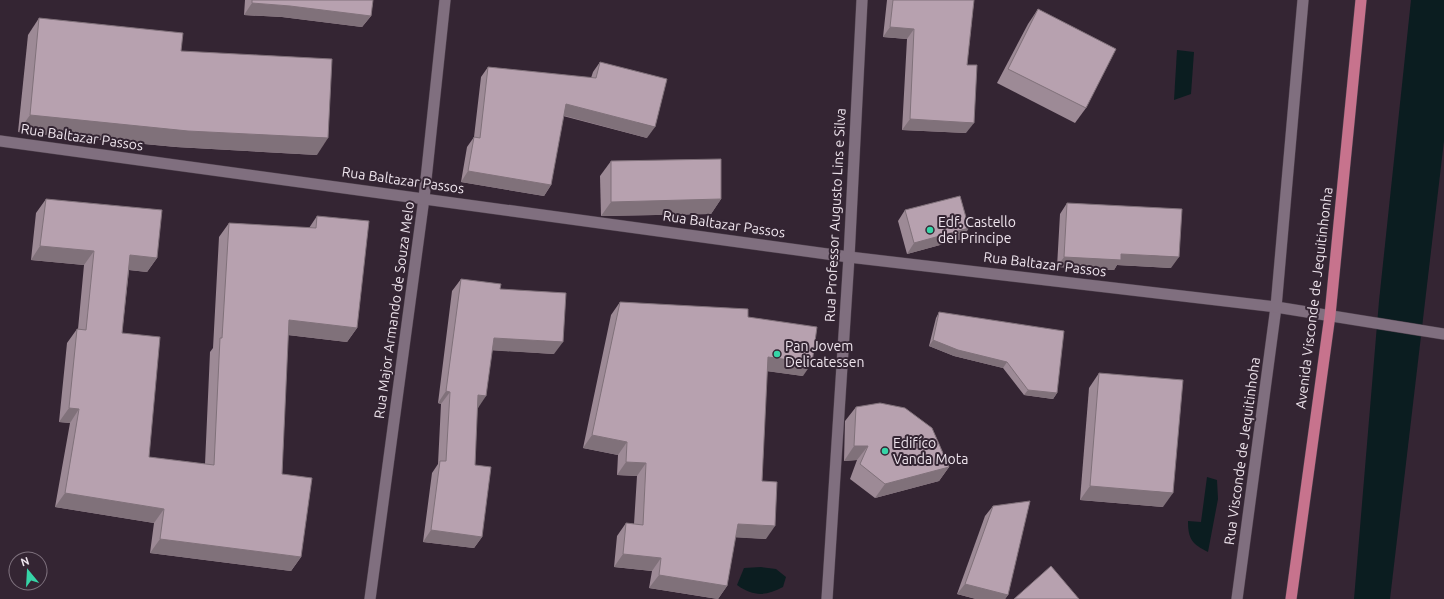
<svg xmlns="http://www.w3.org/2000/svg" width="1444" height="599" viewBox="0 0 1444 599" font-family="Ubuntu,sans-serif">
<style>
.water{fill:#0b1d20}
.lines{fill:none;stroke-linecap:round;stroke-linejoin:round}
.minor-casing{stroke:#4e414d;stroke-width:12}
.tertiary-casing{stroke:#4e414d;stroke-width:12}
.primary-casing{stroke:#4e414d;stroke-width:12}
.minor{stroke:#806f7f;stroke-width:11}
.tertiary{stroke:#806f7f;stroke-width:11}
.primary{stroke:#c7738d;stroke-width:11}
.wall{fill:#9d8a96}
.shaded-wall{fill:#80717a}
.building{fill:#b7a1af;stroke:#80717a}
.poi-dot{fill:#36d4a7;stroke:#342533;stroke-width:1.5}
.labels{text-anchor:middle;stroke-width:4;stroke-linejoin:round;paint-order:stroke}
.street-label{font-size:14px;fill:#eee4ed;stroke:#342533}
.poi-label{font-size:14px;fill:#eee4ed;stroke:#342533;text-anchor:start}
</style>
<rect width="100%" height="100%" fill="#342533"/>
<g class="water">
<polygon points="1411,0 1444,0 1444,141 1390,599 1354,599 1379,301"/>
<polygon points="1177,50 1194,52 1191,94 1174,100"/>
<path d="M1207 477 1217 480 1218 499 1208 552C1192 544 1188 539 1188 521L1201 522Z"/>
<path d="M761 567 776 569 786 577 783 587C766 596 754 597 737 585L744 568Z"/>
</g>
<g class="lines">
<defs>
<g id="minor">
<polyline points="370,599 424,198 445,0"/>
<polyline points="827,599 849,257 862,0"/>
<polyline points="1237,599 1276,307"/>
</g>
<g id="tertiary">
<polyline points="0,141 849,257 1276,307 1444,334"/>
<polyline points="1276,307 1303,0"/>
</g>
<polyline id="primary" points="1291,599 1330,315 1361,0"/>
</defs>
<use href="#minor" class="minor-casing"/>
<use href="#tertiary" class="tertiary-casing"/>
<use href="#primary" class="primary-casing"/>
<use href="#minor" class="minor"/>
<use href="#tertiary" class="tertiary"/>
<use href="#primary" class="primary"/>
</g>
<g class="wall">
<polygon points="245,0 373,0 371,16 362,27 282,17 244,15"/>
<polygon points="887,0 974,0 967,65 966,133 902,130 907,39 883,37"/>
<polygon points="1038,9 1086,108 1075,123 997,83 1028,24"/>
<polygon points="39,18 181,51 317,155 176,147 18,132 28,35"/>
<polygon points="600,62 647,138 563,116 551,185 544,196 461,182 467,147 474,137 481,77 488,67 591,78 593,72"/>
<polygon points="611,161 721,199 711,214 601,216 600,176"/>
<polygon points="46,199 157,258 147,272 129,270 122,333 149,457 205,464 210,352 213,348 219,237 229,223 309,228 317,216 357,328 347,342 288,335 282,474 301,557 291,571 150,553 154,523 55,507 70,423 59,422 67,343 77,329 78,329 84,265 31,260 36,213"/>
<polygon points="1067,203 1171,268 1117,265 1114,270 1057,267 1060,214"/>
<polygon points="905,210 962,239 907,254 898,221"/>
<polygon points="461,279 500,289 554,354 492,350 478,408 477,408 475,465 482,537 474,548 423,542 432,473 438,464 441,404 438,403 452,291"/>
<polygon points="620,302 748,317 803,376 767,371 762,481 766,539 735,537 727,586 718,599 649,588 652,571 614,567 617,536 626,523 634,524 637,476 617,475 618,455 583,448 611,315"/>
<polygon points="939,312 1057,393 1053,399 1024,395 1003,368 954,356 929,346 936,318"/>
<polygon points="1099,373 1163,507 1080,500 1089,388"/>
<polygon points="856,407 949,467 939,481 875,498 850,479 857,460 844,461 845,421"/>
<polygon points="993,506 1008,595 1005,599 976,599 957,594 985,516"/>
</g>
<g class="shaded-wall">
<polygon points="252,3 290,6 371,16 362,27 282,17 244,15"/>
<polygon points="890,27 914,29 907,39 883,37"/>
<polygon points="566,104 655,127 647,138 558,114"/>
<polygon points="30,115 328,138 317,155 176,147 18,132"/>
<polygon points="910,119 974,123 966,133 902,130"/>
<polygon points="468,171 551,185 544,196 461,182"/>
<polygon points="721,199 711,214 601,216 611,202"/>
<polygon points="969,228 962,239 907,254 914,243"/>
<polygon points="40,246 94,251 84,265 31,260"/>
<polygon points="1121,254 1179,257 1171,268 1117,265 1114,270 1057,267 1064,257"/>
<polygon points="130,255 157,258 147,272 120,269"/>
<polygon points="289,320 357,328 347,342 279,334"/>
<polygon points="494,338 563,342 554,354 486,350"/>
<polygon points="933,340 1007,362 1003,368 954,356 929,346"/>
<polygon points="768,357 812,363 803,376 759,370"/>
<polygon points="1028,390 1057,393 1053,399 1024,395"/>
<polygon points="446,391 450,392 441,404 438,403"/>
<polygon points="478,395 486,396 478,408 469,407"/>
<polygon points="69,408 79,409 70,423 59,422"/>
<polygon points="592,435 627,442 618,455 583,448"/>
<polygon points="854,446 868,446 857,460 844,461"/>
<polygon points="626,462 646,463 637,476 617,475"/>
<polygon points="949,467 939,481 875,498 885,484"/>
<polygon points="1090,486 1173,493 1163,507 1080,500"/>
<polygon points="65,493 164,509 154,523 55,507"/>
<polygon points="738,524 775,526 766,539 729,537"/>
<polygon points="431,530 482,537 474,548 423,542"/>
<polygon points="160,539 301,557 291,571 150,553"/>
<polygon points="623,554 661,558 652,571 614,567"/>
<polygon points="659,575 727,586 718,599 649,588"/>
<polygon points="965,584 1008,595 1005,599 976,599 957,594"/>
</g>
<g class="building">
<polygon points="252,0 373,0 371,16 290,6 252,3"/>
<polygon points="893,0 974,0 967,65 977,65 974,123 910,119 914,29 890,27"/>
<polygon points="1038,9 1116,49 1086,108 1008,69"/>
<polygon points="39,18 183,33 181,51 332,59 328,138 188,131 30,115"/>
<polygon points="600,62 667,79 655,127 566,104 551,185 468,171 474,137 480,138 488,67 596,78"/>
<polygon points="721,159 721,199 611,202 611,161"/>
<polygon points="960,196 969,228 914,243 905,210"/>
<polygon points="46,199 162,210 157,258 130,255 122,333 160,337 149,457 214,465 220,338 222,338 229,223 316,228 317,216 369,221 357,328 289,320 282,474 312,478 301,557 160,539 164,509 65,493 79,409 69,408 77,329 86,330 94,251 40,246"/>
<polygon points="1067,203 1182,209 1179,257 1121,254 1121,260 1064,257"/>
<polygon points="461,279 501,284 500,289 566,293 563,342 494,338 486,396 478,395 475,465 491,467 482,537 431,530 440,461 446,461 450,392 446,391"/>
<polygon points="620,302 748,309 748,317 817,327 812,363 768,357 762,481 777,482 775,526 738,524 727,586 659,575 661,558 623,554 626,523 643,525 646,463 626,462 627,442 592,435"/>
<polygon points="939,312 1064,331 1057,393 1028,390 1007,362 958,350 933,340"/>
<polygon points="1099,373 1183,380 1173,493 1090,486"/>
<polygon points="880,403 905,408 932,428 949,467 885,484 860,464 868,446 854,446 856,407"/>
<polygon points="1030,501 1008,595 965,584 993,506"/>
<polygon points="1051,566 1079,599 1014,599"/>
</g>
<g class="poi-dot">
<circle cx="930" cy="230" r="4"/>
<circle cx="777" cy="354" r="4"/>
<circle cx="885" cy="451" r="4"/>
</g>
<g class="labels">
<g class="street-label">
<text transform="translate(82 137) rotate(8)" y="5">Rua Baltazar Passos</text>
<text transform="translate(403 180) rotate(8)" y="5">Rua Baltazar Passos</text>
<text transform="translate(835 215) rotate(-87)" y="5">Rua Professor Augusto Lins e Silva</text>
<text transform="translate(724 224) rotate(8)" y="5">Rua Baltazar Passos</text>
<text transform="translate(1045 264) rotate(7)" y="5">Rua Baltazar Passos</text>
<text transform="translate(1314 298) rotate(-83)" y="5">Avenida Visconde de Jequitinhonha</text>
<text transform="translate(394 310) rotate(-82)" y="5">Rua Major Armando de Souza Melo</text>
<text transform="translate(1242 451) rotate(-82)" y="5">Rua Visconde de Jequitinhoha</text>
</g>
<g class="poi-label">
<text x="938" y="227">Edf. Castello<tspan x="938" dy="16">dei Principe</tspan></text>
<text x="785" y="351">Pan Jovem<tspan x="785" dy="16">Delicatessen</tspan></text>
<text x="893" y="448">Edifíco<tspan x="893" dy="16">Vanda Mota</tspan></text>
</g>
</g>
<g transform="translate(28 571) rotate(342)"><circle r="19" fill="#342533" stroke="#7e717d"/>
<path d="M0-3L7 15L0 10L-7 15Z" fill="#36d4a7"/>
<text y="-6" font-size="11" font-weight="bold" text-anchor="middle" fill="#eee4ed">N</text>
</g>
</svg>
